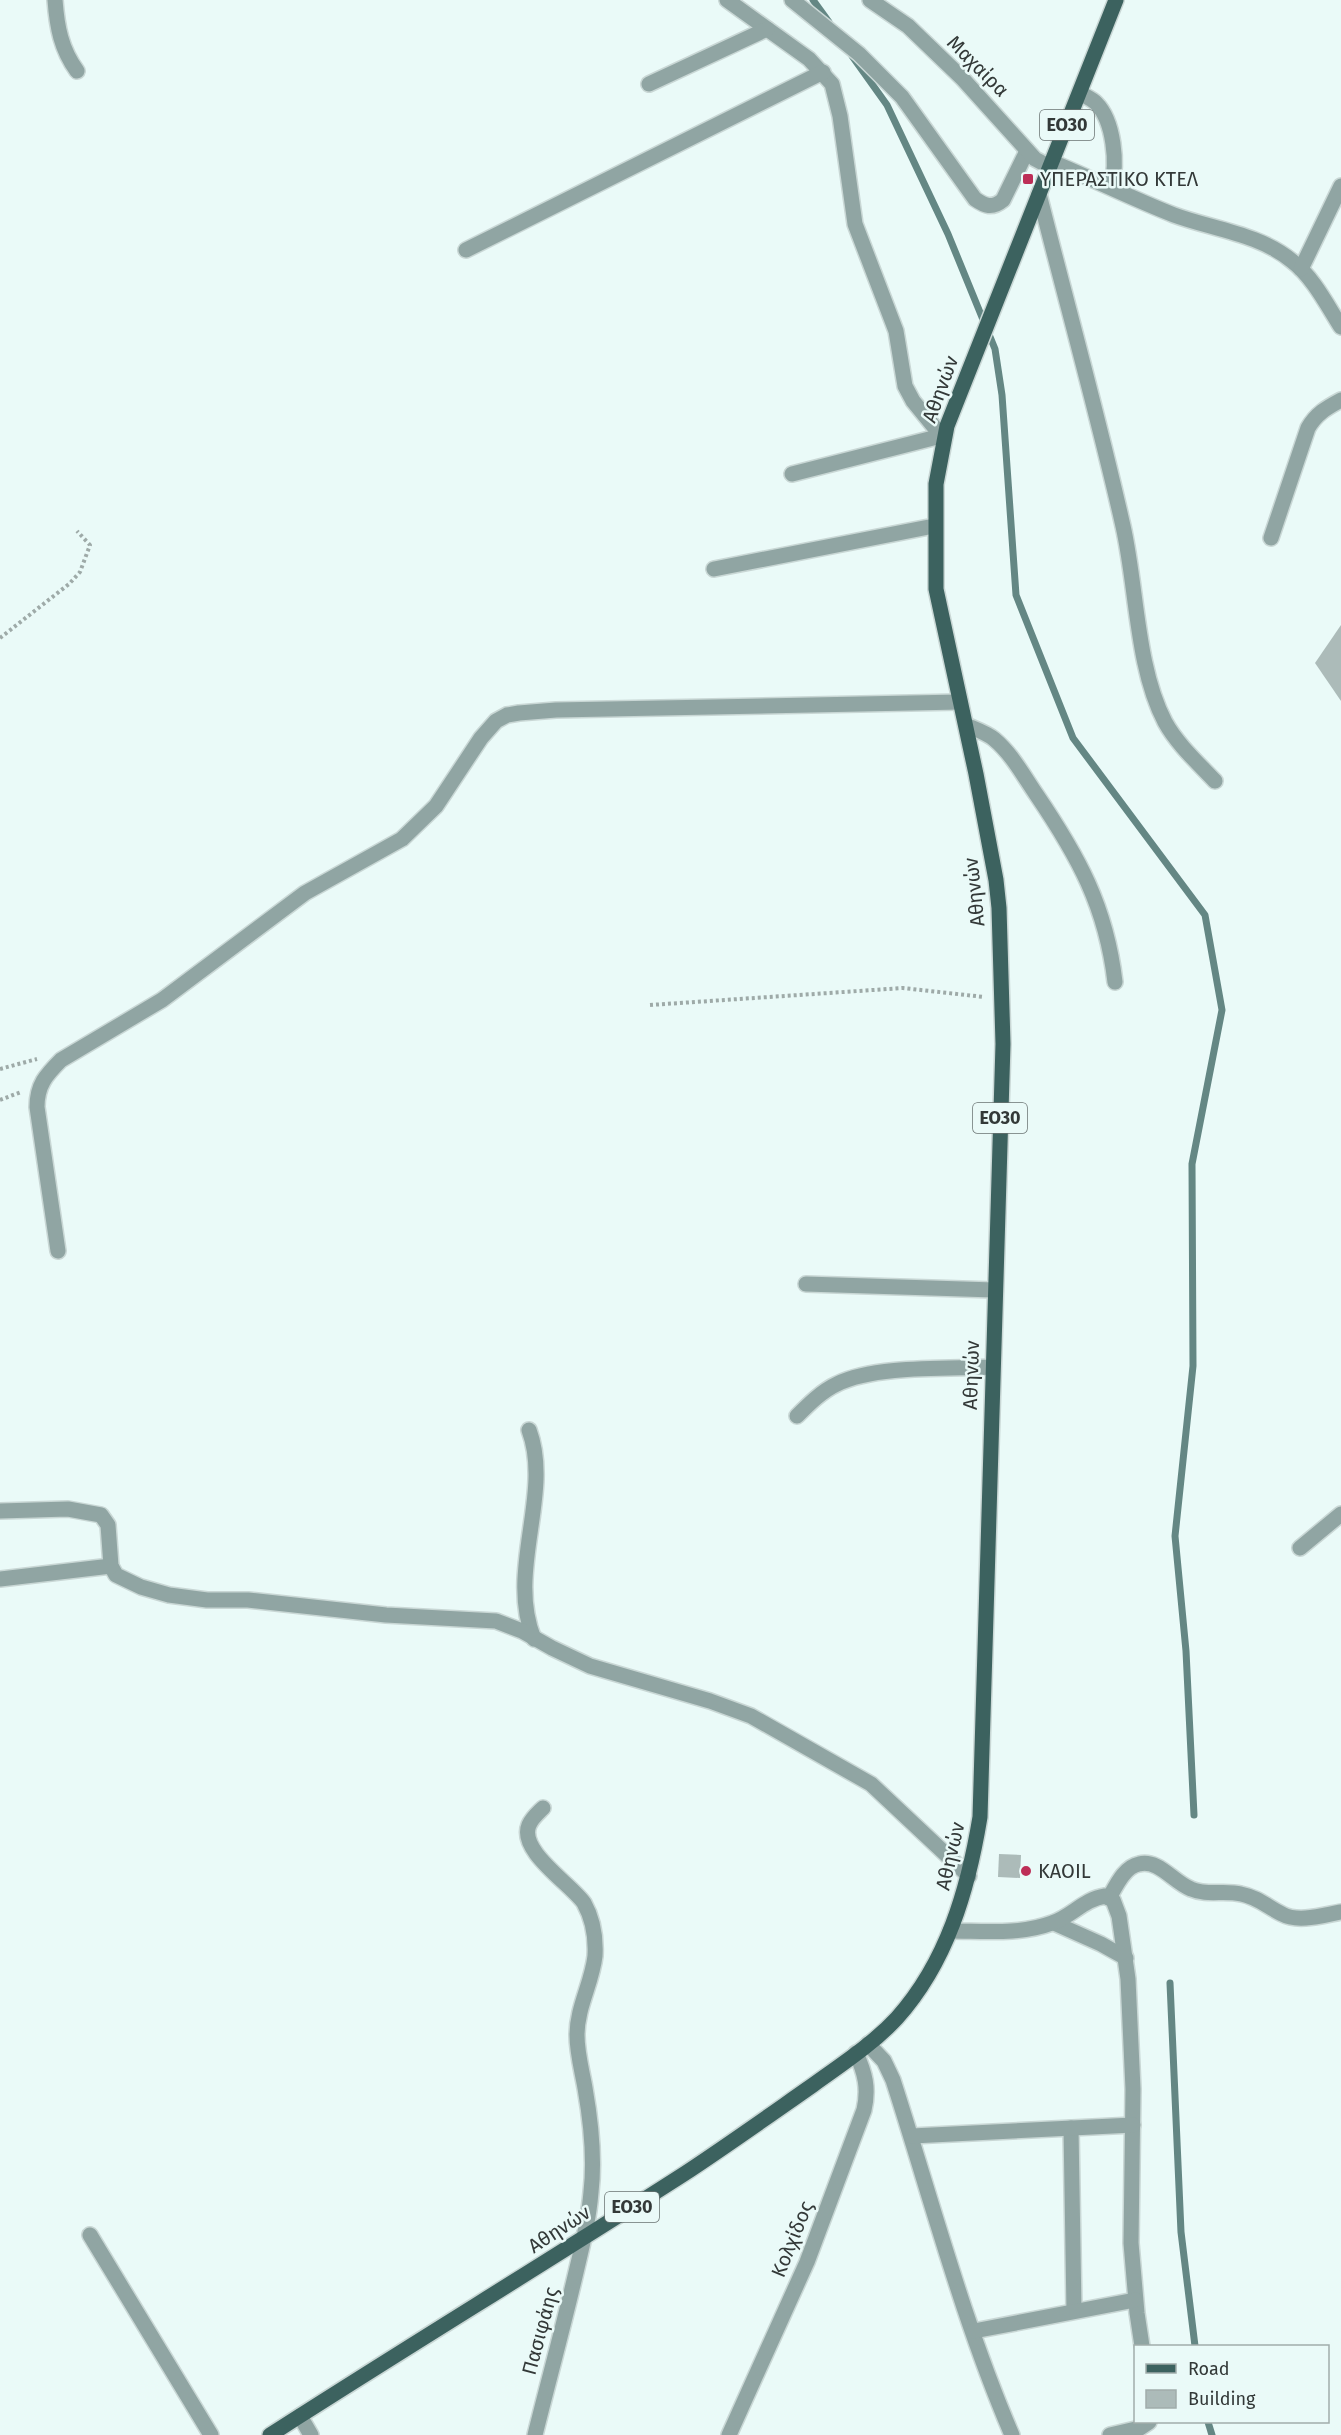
<svg xmlns="http://www.w3.org/2000/svg" width="1341" height="2435" viewBox="0 0 1341 2435" font-family="'Fira Sans',sans-serif">
<style>
.lines{fill:none;stroke-linecap:round;stroke-linejoin:round}
.stream{stroke:#648784;stroke-width:7}
.building{fill:#acbbb9}
.minor-casing{stroke:#c9d7d5;stroke-width:18}
.major-casing{stroke:#c9d7d5;stroke-width:18}
.path{stroke:#9eaaa8;stroke-width:4;stroke-dasharray:3 3;stroke-linecap:butt}
.minor{stroke:#90a5a3;stroke-width:15}
.major{stroke:#3c625f;stroke-width:15}
.poi-dot{fill:#bd2e57;stroke:#eafaf8;stroke-width:2}
.labels{text-anchor:middle;stroke-width:5;stroke-linejoin:round;paint-order:stroke}
.shield{fill:#eafaf8;stroke:#6a7372;stroke-width:1.5}
.shield-label{font-size:18px;font-weight:bold;fill:#333938}
.street-label{font-size:20px;fill:#333938;stroke:#eafaf8}
.poi-label{font-size:20px;fill:#333938;stroke:#eafaf8;text-anchor:start}
</style>
<rect width="100%" height="100%" fill="#eafaf8"/>
<g class="lines">
<g class="stream">
<polyline points="813,0 829,22"/>
<polyline points="852,56 887,105 948,234 995,349 1002,395 1016,595 1073,738 1205,915 1222,1010 1192,1164 1193,1366 1175,1536 1186,1651 1194,1815"/>
<polyline points="1170,1983 1181,2232 1195,2346"/>
<polyline points="1208,2422 1212,2435"/>
</g>
</g>
<g class="building">
<polygon points="1341,625 1341,701 1315,663"/>
<polygon points="999,1854 1021,1855 1020,1878 998,1877"/>
</g>
<g class="lines">
<defs>
<g id="minor">
<path d="M55 0C57 27 61 49 77 71"/>
<polyline points="727,0 809,59 832,84 840,116 855,224 896,331 905,386 913,401 944,439"/>
<path d="M792 0 859 54 902 97 975 199C985 206 992 209 1003 200L1027 151"/>
<polyline points="870,0 908,26 962,78 1035,159 1050,167"/>
<polyline points="649,84 767,29"/>
<path d="M1080 93C1085 96 1092 99 1096 103 1114 121 1118 164 1111 187"/>
<path d="M1052 162C1093 179 1133 199 1174 215 1212 229 1260 234 1292 261 1313 277 1327 305 1341 327"/>
<path d="M1039 194C1067 305 1098 415 1123 526 1137 587 1136 667 1165 722 1177 744 1198 763 1215 781"/>
<polyline points="466,250 823,72"/>
<polyline points="1301,269 1341,186"/>
<polyline points="792,474 941,436"/>
<path d="M1271 538 1308 428C1316 414 1326 408 1341 400"/>
<polyline points="714,569 934,526"/>
<path d="M966 725C975 729 987 733 994 739 1012 754 1023 775 1036 794 1078 856 1106 906 1115 982"/>
<path d="M58 1251 37 1107C37 1085 46 1075 61 1060L162 1000 305 893 402 839 436 806 481 738 496 721 507 715 519 713 556 710 960 702"/>
<polyline points="806,1284 994,1290"/>
<path d="M797 1416C809 1404 822 1391 837 1384 875 1365 949 1369 992 1367"/>
<path d="M529 1430C553 1494 506 1571 534 1639"/>
<polyline points="0,1511 68,1509 101,1515 108,1525 111,1566 116,1575 141,1587 169,1595 207,1600 248,1600 386,1615 496,1621 522,1631 552,1648 590,1666 710,1701 751,1716 871,1784 969,1876"/>
<polyline points="1300,1548 1341,1514"/>
<polyline points="0,1579 111,1566"/>
<path d="M1109 1898C1116 1886 1124 1867 1139 1864 1159 1859 1173 1882 1191 1889 1207 1896 1224 1890 1241 1894 1257 1897 1268 1907 1282 1914 1298 1923 1324 1915 1341 1912"/>
<polyline points="1054,1923 1101,1944 1126,1958"/>
<path d="M950 1931C984 1931 1020 1935 1052 1923 1071 1917 1084 1899 1105 1896L1113 1900 1119 1916 1128 1979 1133 2089 1131 2243 1137 2313 1142 2346"/>
<path d="M868 2044 884 2061 893 2080C931 2198 963 2321 1012 2435"/>
<polyline points="1071,2128 1074,2311"/>
<polyline points="912,2136 1133,2125"/>
<polyline points="90,2235 211,2435"/>
<polyline points="974,2331 1135,2300"/>
<polyline points="300,2416 311,2435"/>
<path d="M535 2435C549 2379 564 2324 577 2268 583 2243 589 2218 591 2192 595 2158 591 2122 585 2088 582 2071 577 2053 577 2035 577 2007 592 1983 595 1956 596 1938 593 1919 584 1903 571 1884 518 1851 529 1825 532 1818 538 1813 543 1808"/>
<path d="M729 2435 807 2262 864 2110C869 2088 865 2073 856 2053"/>
<polyline points="1110,2435 1140,2428 1149,2422"/>
</g>
<path id="major" d="M270 2435C407 2347 547 2262 684 2174 728 2145 770 2115 813 2085 842 2064 873 2044 897 2018 947 1962 968 1890 980 1817L1003 1044 999 908 996 880 976 774 936 589V484L947 426 1116 0"/>
</defs>
<use href="#minor" class="minor-casing"/>
<use href="#major" class="major-casing"/>
<g class="path">
<polyline points="0,638 69,584 80,572 90,545 77,531"/>
<polyline points="650,1005 903,988 984,997"/>
<polyline points="0,1069 37,1059"/>
<polyline points="0,1100 21,1092"/>
</g>
<use href="#minor" class="minor"/>
<use href="#major" class="major"/>
</g>
<g class="poi-dot">
<rect x="1022" y="173" width="12" height="12" rx="3"/>
<circle cx="1026" cy="1871" r="6"/>
</g>
<g class="labels">
<g class="shield">
<rect x="1040" y="110" width="54" height="30" rx="4.5"/>
<rect x="973" y="1103" width="54" height="30" rx="4.5"/>
<rect x="605" y="2192" width="54" height="30" rx="4.5"/>
</g>
<g class="shield-label">
<text x="1067" y="131">ΕΟ30</text>
<text x="1000" y="1124">ΕΟ30</text>
<text x="632" y="2213">ΕΟ30</text>
</g>
<g class="street-label">
<text transform="translate(978 66) rotate(45)" y="7">Μαχαίρα</text>
<text transform="translate(940 389) rotate(-70)" y="7">Αθηνών</text>
<text transform="translate(974 892) rotate(-96)" y="7">Αθηνών</text>
<text transform="translate(971 1375) rotate(-88)" y="7">Αθηνών</text>
<text transform="translate(950 1856) rotate(-77)" y="7">Αθηνών</text>
<text transform="translate(559 2229) rotate(-33)" y="7">Αθηνών</text>
<text transform="translate(792 2239) rotate(-68)" y="7">Κολχίδος</text>
<text transform="translate(540 2331) rotate(-75)" y="7">Πασιφάης</text>
</g>
<g class="poi-label">
<text x="1040" y="186">ΥΠΕΡΑΣΤΙΚΟ ΚΤΕΛ</text>
<text x="1038" y="1878">KAOIL</text>
</g>
</g>
<rect x="1134" y="2345" width="195" height="78" fill="#eafaf8" stroke="#a1adab" stroke-width="1.5"/>
<rect x="1146" y="2364" width="30" height="9" fill="#3c625f" stroke="#a1adab" stroke-width="1.5"/>
<text x="1188" y="2375" font-size="18" fill="#333938">Road</text>
<rect x="1146" y="2390" width="30" height="18" fill="#acbbb9" stroke="#a1adab" stroke-width="1.5"/>
<text x="1188" y="2405" font-size="18" fill="#333938">Building</text>
</svg>
